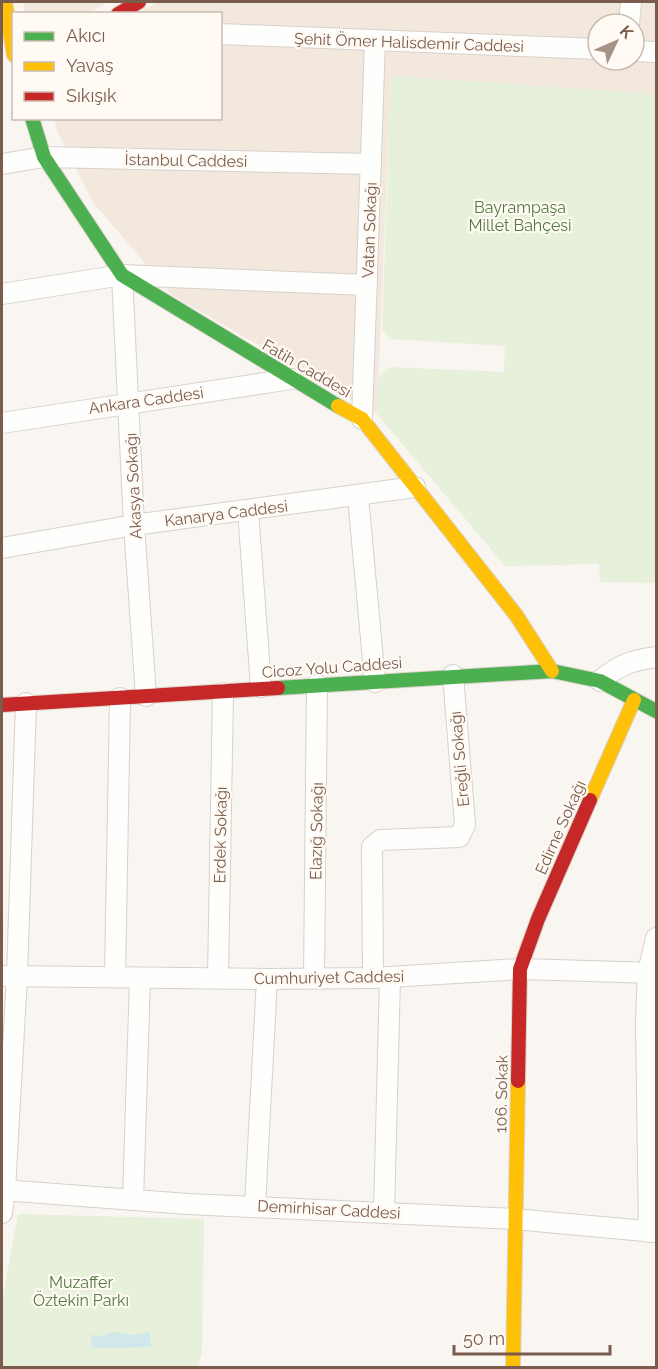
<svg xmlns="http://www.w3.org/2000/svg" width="658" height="1369" viewBox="0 0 658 1369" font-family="Raleway,sans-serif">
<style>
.residential{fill:#f2e8de;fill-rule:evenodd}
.green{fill:#e7f0db}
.water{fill:#d0e8ea}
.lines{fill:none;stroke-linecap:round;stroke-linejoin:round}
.street-casing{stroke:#d7d1cb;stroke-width:22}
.fast-casing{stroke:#d9d2cb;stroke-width:16}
.slow-casing{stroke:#d9d2cb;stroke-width:16}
.jam-casing{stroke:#d9d2cb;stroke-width:16}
.street{stroke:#fefefd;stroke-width:20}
.fast{stroke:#4caf50;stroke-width:14}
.slow{stroke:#ffc107;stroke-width:14}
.jam{stroke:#c62828;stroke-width:14}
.labels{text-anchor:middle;stroke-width:4.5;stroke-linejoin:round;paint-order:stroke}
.street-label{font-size:16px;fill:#7a5c4d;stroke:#fffaf3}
.park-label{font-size:16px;fill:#537a41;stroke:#fffaf3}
</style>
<rect width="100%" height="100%" fill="#f9f5f0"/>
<g class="residential">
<polygon points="23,2 107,2 88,14 25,13"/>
<path d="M158 2H656V94L391 77 377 414 172 295 92 201 59 135 54 119 220 118V14L137 13ZM598 24H634V60H598Z"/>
</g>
<g class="green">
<polygon points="391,76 656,94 656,583 600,582 599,564 505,566 377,414 379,377 390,367 504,372 505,346 392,339 382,330"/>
<polygon points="18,1214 204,1219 202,1352 198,1367 2,1368 2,1301"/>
</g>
<polygon class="water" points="114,1332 133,1335 150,1332 151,1347 92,1348 91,1335 103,1336"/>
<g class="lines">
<defs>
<g id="street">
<polyline points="629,24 631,2"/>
<polyline points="220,34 598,49"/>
<polyline points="634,51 656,52"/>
<polyline points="2,164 44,157 371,164"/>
<polyline points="122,275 134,525 146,696"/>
<polyline points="2,294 122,275 367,285"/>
<polyline points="362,419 375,40"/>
<polyline points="2,423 291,379"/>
<polyline points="358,497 375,682"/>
<polyline points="248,511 261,687"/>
<polyline points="2,548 134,525 415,487"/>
<path d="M600 681C618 665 633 660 656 657"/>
<polyline points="2,976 267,979 373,978 520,969 656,973"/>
<polyline points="115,977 120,698"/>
<polyline points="218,977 223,693"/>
<polyline points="314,978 317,685"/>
<polyline points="373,978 372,847 380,840 459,837 465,825 453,675"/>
<polyline points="2,1190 188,1204 514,1219 656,1232"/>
<polyline points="133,1200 140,978"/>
<polyline points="255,1205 267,979"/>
<polyline points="384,1212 390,978"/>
<polyline points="2,1213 5,1190 17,976 26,703"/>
<polyline points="649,1232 646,1023 648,972 656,938"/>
</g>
<g id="fast">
<polyline points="32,118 44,157 122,275 338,406"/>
<polyline points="278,688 552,671 600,681 656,711"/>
</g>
<g id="slow">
<polyline points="5,2 14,55"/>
<polyline points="338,406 362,419 516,615 552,671"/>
<polyline points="590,800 634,700"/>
<polyline points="513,1368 518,1081"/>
</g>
<g id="jam">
<polyline points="118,14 139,2"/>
<polyline points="2,705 278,688"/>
<polyline points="518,1081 520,969 538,919 590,800"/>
</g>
</defs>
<use href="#street" class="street-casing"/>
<use href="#fast" class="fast-casing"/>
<use href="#slow" class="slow-casing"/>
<use href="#jam" class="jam-casing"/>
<use href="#street" class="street"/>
<use href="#fast" class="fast"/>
<use href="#slow" class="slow"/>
<use href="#jam" class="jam"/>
</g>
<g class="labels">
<g class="street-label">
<text transform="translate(409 42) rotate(2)" y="6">Şehit Ömer Halisdemir Caddesi</text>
<text transform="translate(186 160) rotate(1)" y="6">İstanbul Caddesi</text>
<text transform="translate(369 230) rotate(-88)" y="6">Vatan Sokağı</text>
<text transform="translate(307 368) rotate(30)" y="6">Fatih Caddesi</text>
<text transform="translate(146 400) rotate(-8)" y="6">Ankara Caddesi</text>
<text transform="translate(133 486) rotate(-93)" y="6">Akasya Sokağı</text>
<text transform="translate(226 513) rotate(-7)" y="6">Kanarya Caddesi</text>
<text transform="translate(332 667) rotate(-4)" y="6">Cicoz Yolu Caddesi</text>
<text transform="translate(459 759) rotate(-95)" y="6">Ereğli Sokağı</text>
<text transform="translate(560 827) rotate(-66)" y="6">Edirne Sokağı</text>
<text transform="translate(316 831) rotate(-89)" y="6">Elazığ Sokağı</text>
<text transform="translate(220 835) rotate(-89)" y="6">Erdek Sokağı</text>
<text transform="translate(329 977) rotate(-1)" y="6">Cumhuriyet Caddesi</text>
<text transform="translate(501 1094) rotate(-89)" y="6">106. Sokak</text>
<text transform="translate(329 1209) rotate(3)" y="6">Demirhisar Caddesi</text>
</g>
<g class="park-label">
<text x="520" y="213">Bayrampaşa<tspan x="520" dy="18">Millet Bahçesi</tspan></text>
<text x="81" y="1288">Muzaffer<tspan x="81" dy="18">Öztekin Parkı</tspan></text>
</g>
</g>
<rect width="658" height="1369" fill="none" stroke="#7a5c4d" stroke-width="6"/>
<rect x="12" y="12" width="210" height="108" fill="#fffaf3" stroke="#cabbb1" stroke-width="1.5"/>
<rect x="24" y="32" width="30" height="9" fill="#4caf50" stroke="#cabbb1" stroke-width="1.5"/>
<text x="66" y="42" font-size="18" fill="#7a5c4d">Akıcı</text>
<rect x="24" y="62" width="30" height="9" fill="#ffc107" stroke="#cabbb1" stroke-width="1.5"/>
<text x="66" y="72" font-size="18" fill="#7a5c4d">Yavaş</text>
<rect x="24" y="92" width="30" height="9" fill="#c62828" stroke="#cabbb1" stroke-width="1.5"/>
<text x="66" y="102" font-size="18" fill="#7a5c4d">Sıkışık</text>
<g transform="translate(616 42) rotate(46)"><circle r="28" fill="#fffaf3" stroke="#cabbb1" stroke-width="1.5"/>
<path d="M0-4.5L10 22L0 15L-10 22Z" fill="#a69286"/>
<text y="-9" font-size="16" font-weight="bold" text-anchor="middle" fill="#7a5c4d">K</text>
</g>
<path d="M454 1345v9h156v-9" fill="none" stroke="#7a5c4d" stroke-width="3"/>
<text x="463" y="1345" font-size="18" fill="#7a5c4d" stroke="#fffaf3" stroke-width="4.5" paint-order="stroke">50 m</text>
</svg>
